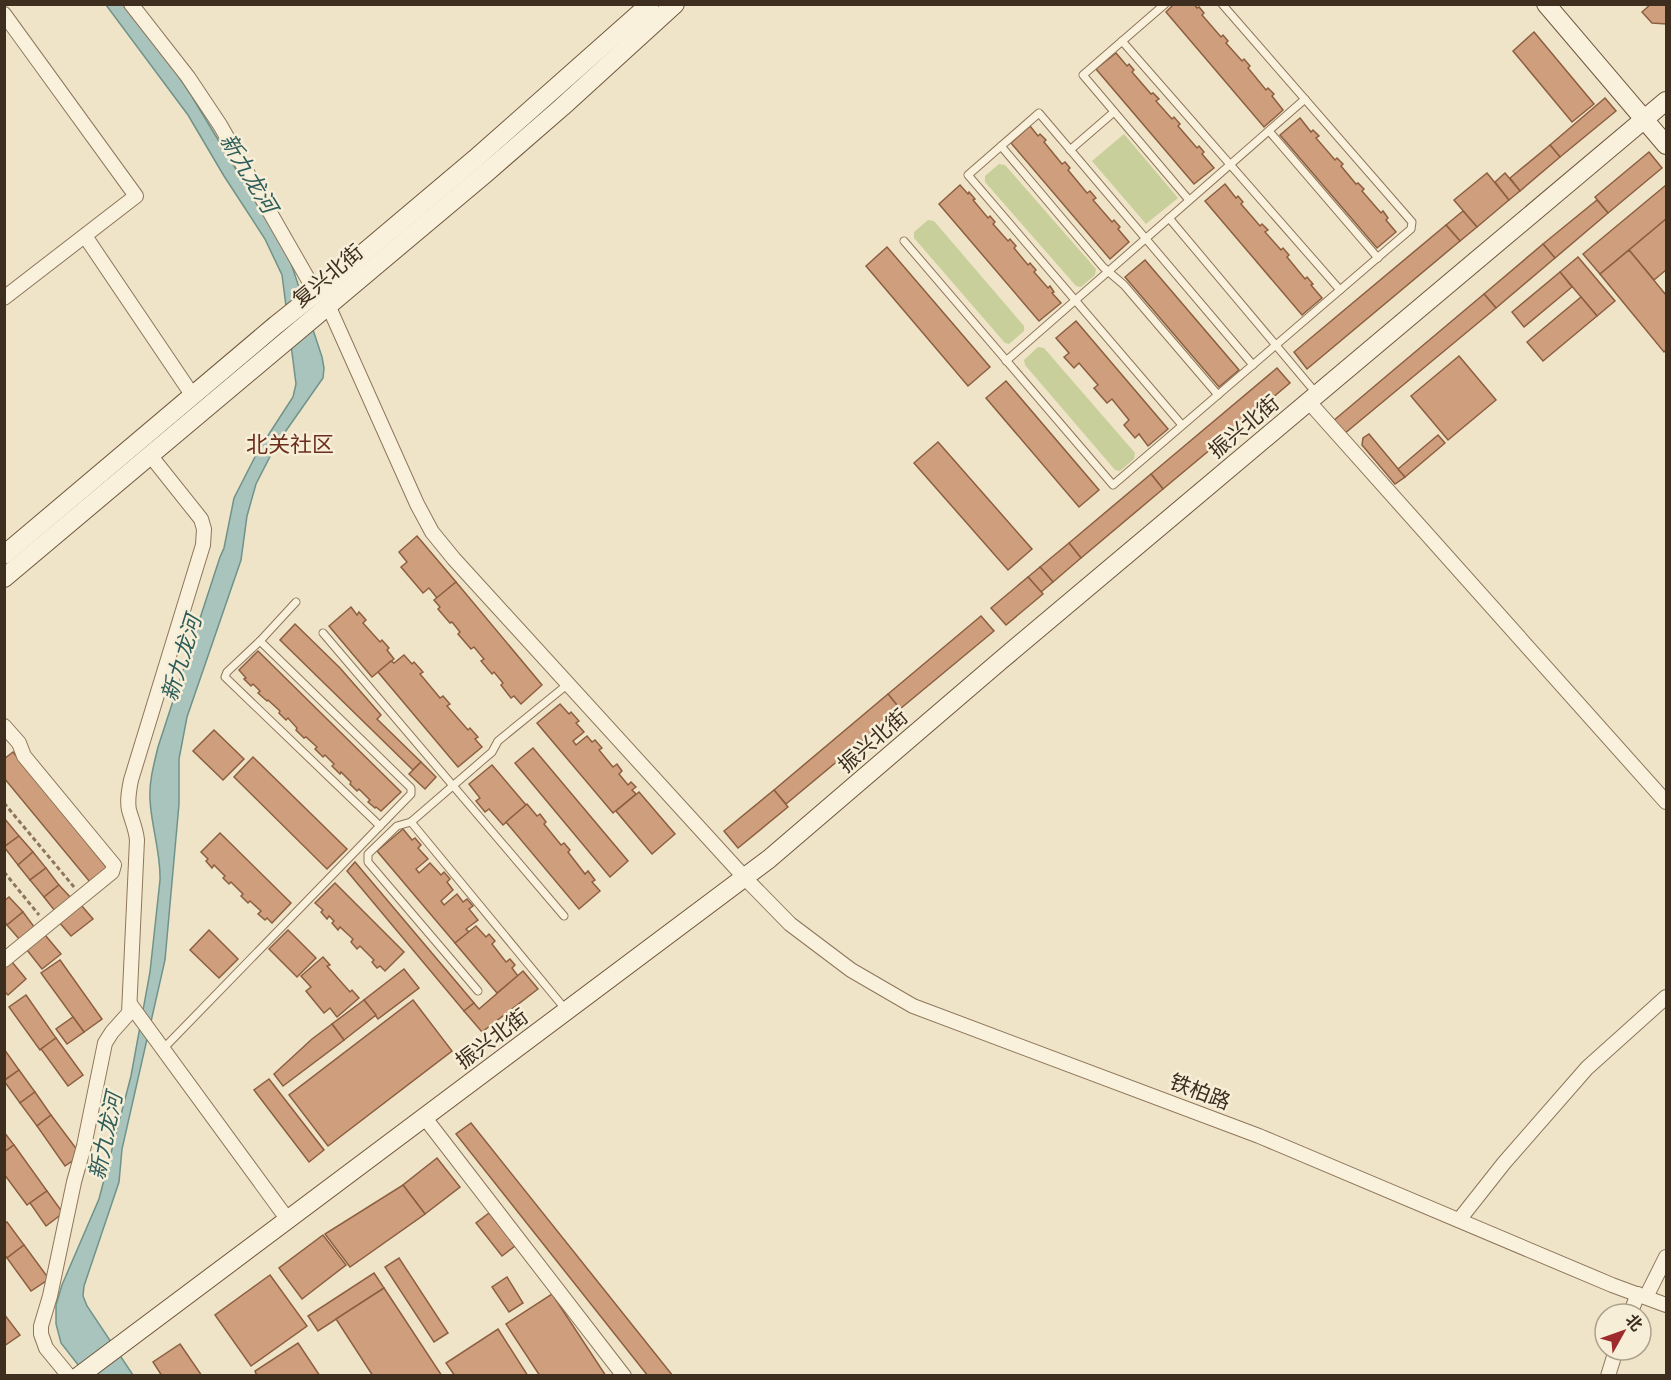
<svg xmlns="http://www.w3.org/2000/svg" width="1671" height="1380" viewBox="0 0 1671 1380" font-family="'Source Serif 4','Noto Sans SC',serif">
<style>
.green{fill:#c9cf9b}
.water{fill:#a9c4bc;stroke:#6f938a;stroke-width:1.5}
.building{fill:#cf9f7d;stroke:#8d5f41;stroke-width:1.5}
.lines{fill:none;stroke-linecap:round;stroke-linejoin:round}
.lane-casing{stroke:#8d765c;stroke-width:9}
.street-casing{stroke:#8d765c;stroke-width:16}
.secondary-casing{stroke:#6f573f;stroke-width:20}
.path{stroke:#8d765c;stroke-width:3;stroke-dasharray:4.5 3;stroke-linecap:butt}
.lane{stroke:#faf1dc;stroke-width:7}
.street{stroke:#faf1dc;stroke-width:14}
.secondary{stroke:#faf1dc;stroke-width:18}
.labels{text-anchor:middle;stroke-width:5;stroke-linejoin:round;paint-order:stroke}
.street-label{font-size:21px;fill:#3d2e20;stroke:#f7eed8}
.water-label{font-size:22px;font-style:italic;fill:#2f5d5a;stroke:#f7eed8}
.neighbourhood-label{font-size:22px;fill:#6b2e1e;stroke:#f7eed8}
</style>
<rect width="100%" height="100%" fill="#f0e4c8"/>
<g class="green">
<polygon points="1124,134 1178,198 1146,224 1092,161"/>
<polygon points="999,164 1005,165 1096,269 1095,275 1081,287 1076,286 985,182 985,176"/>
<polygon points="928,220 934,221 1024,326 1024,331 1009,344 1005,343 914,238 914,232"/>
<polygon points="1038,347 1044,348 1135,453 1134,459 1120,471 1115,470 1025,365 1024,360"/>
</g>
<path class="water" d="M124 4 169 62 191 95 289 257 322 357 324 368 323 378 276 445 256 484 247 516 241 560 187 717 179 759V804L165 960 122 1149 119 1182 84 1286 83 1296 87 1306 133 1375H86L61 1343 56 1324V1305L62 1285 99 1199 131 1076 150 972 160 880C161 853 151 826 150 799 149 781 154 764 158 747L220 557 224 548 234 498 258 451 293 397 296 384 282 275 265 239 224 176 188 115 106 5Z"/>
<g class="building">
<polygon points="1174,4 1194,4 1197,8 1199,7 1204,13 1202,15 1221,37 1223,35 1228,41 1226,43 1242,61 1244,59 1250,66 1248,68 1266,90 1268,88 1274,94 1272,96 1283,110 1264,127 1166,12"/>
<polygon points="1651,4 1666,4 1666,24 1652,23 1642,12"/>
<polygon points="1534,32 1594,104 1572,122 1513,51"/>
<polygon points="1116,53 1127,66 1129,64 1134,70 1132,72 1151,94 1153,93 1159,99 1156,101 1172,119 1174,117 1180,124 1178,126 1197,148 1199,146 1204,152 1202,154 1214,168 1194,184 1096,69"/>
<polygon points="1605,98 1616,111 1560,157 1550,145"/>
<polygon points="1300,118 1311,132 1313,130 1319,136 1316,138 1335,160 1337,158 1343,164 1341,166 1356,184 1358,183 1364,189 1362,191 1381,213 1383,211 1388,218 1386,220 1396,232 1377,248 1280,135"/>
<polygon points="1030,126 1038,136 1040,134 1046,140 1044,142 1062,164 1065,162 1070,168 1068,170 1087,193 1090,191 1096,198 1093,200 1112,222 1114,220 1120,227 1118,229 1129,242 1110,259 1011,143"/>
<polygon points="1550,145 1560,157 1520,191 1510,178"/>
<polygon points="1649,152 1662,168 1608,213 1595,197"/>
<polygon points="1487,173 1509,200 1477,227 1454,200"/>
<polygon points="1505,173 1520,191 1509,200 1495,182"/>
<polygon points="1225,184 1236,198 1238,196 1243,202 1241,204 1260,226 1262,224 1268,230 1265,232 1281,250 1283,248 1289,255 1287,257 1305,279 1307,277 1313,284 1311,285 1322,298 1302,315 1205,201"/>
<polygon points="960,185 968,194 969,192 975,199 973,200 988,218 990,216 995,222 993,224 1008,241 1010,239 1016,246 1014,248 1028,265 1030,263 1036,270 1034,272 1048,288 1050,286 1054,292 1052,293 1061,303 1039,321 939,204"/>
<polygon points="1666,185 1666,219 1600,274 1583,254"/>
<polygon points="1597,200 1608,213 1555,258 1543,244"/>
<polygon points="1463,211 1477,227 1460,241 1446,225"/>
<polygon points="1666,219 1666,270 1654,280 1629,250"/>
<polygon points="1446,225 1460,241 1307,369 1294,352"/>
<polygon points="1543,244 1555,258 1496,308 1484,294"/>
<polygon points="887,247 990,367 968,386 866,266"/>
<polygon points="1629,250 1666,295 1666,350 1664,352 1600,274"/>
<polygon points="1578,257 1615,301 1597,316 1560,272"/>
<polygon points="1145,260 1239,370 1219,387 1125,277"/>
<polygon points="1560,272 1572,287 1524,327 1512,312"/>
<polygon points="1484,294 1496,308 1344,434 1333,421"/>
<polygon points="1581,297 1597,316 1543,361 1527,342"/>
<polygon points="1076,321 1168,429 1148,446 1139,434 1135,438 1124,425 1129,420 1112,399 1107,403 1094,388 1098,385 1079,363 1074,368 1064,357 1069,353 1056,338"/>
<polygon points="1459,356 1496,400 1448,440 1411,396"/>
<polygon points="1277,368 1290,383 1163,489 1151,474"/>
<polygon points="1006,381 1099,490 1079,507 986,398"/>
<polygon points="1369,434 1405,477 1395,484 1362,445 1363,438"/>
<polygon points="1438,435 1445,443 1405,477 1398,469"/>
<polygon points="938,442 1032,549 1008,570 914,463"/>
<polygon points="1151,474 1163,489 1081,558 1069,543"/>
<polygon points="417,536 456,582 437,598 429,588 423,593 401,567 407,562 399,552"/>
<polygon points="1069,543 1081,558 1053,582 1040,567"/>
<polygon points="1040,567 1053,582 1041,592 1028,577"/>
<polygon points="1028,577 1043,594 1006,625 991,608"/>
<polygon points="456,582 542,685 521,704 514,696 511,698 501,685 503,683 494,672 492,674 481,661 484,659 474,647 471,649 458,634 460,632 452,622 450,623 438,609 440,607 434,600"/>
<polygon points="351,607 357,615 359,612 366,620 363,623 380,642 382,640 389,648 387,650 394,659 372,677 329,626"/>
<polygon points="981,616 994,631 900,709 888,694"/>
<polygon points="295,624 340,668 381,715 377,719 421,762 413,770 280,640"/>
<polygon points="258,651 401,792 381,811 376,807 375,808 368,802 370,800 359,789 357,791 350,784 351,782 341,772 340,774 332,766 334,764 325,755 323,757 315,749 317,747 306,737 304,738 296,730 297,728 288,718 286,720 279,713 280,711 268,700 267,701 258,693 260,691 253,684 251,686 244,679 246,678 239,670"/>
<polygon points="404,655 412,664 414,662 423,672 420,674 440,698 443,696 450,704 447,706 468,730 470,728 478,737 475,739 482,747 458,767 378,672 391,661 394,663"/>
<polygon points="888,694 900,709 786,804 774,790"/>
<polygon points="560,704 569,714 571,712 579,721 576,723 584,732 573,741 576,745 587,736 592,742 595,740 602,748 599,750 613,767 617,764 622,771 619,774 628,785 631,782 636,787 632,790 636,794 613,813 537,723"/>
<polygon points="214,730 244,759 223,780 193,751"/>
<polygon points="533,748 628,861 610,877 515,763"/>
<polygon points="13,752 107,868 90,882 4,778 4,759"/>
<polygon points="253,757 347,849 327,869 234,777"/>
<polygon points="421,762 436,777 425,789 409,774"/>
<polygon points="492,765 526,805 503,825 489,809 485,812 476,801 480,798 469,784"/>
<polygon points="774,790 788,807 738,848 724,831"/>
<polygon points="639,792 675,834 652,854 616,811"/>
<polygon points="527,804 537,816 540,814 546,822 544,824 561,845 564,843 570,850 568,852 585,874 588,871 595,880 592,882 600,891 579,909 506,822"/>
<polygon points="4,818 19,836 4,847"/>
<polygon points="403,829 412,840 415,838 421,845 418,848 428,859 416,869 419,873 430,863 441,875 444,872 450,879 447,882 453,890 441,901 444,905 457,894 463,902 467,899 473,906 469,909 478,920 466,929 469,932 455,943 377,851"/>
<polygon points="220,833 291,903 272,923 267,918 265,920 258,914 261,911 250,901 248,903 241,896 243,894 231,882 229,884 223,878 225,876 214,865 212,868 206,861 208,859 201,852"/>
<polygon points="19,836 33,852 18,865 4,847"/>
<polygon points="33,852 46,868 30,880 18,865"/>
<polygon points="355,862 474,1003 464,1011 347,871"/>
<polygon points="46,868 59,885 44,897 30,880"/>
<polygon points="335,883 404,952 385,971 380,966 377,968 372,962 374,960 360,946 357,949 351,942 353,939 340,927 338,930 332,923 334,921 329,916 327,919 321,912 323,910 315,903"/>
<polygon points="59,885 71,898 55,911 44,897"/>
<polygon points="9,897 23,912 7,925 4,921 4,901"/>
<polygon points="81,905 93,919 71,936 59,922"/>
<polygon points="23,912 35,928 20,940 7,925"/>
<polygon points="476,926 486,937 489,934 495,941 492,944 506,962 510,959 515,965 512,968 518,976 497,993 455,943"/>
<polygon points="209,930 238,959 219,978 190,950"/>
<polygon points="288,930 316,958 297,977 269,949"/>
<polygon points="45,935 61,954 42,969 27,950"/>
<polygon points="323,957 330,965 327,966 350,992 352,990 359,998 337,1017 330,1008 324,1013 306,991 311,987 301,976"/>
<polygon points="60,960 102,1019 84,1032 41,973"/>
<polygon points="12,962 26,979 8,995 4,991 4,968"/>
<polygon points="404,969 419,988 378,1019 364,1000"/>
<polygon points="523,971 538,989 482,1032 464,1011 474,1003 479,1009"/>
<polygon points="26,995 56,1038 40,1050 9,1007"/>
<polygon points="364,1000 376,1015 344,1040 332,1024"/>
<polygon points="413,1000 452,1051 328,1146 289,1095"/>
<polygon points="73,1017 84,1032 67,1044 56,1029"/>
<polygon points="332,1024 344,1040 283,1086 274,1074 312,1039"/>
<polygon points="56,1038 83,1075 68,1086 41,1049"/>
<polygon points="4,1049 19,1070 4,1080"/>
<polygon points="19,1070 35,1092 20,1103 4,1081"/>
<polygon points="269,1079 324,1150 309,1162 254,1090"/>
<polygon points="35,1092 51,1115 37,1126 20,1103"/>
<polygon points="51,1115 81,1155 65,1166 37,1126"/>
<polygon points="471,1123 673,1376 648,1376 456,1134"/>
<polygon points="4,1132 14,1145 4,1152"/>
<polygon points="14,1145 47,1191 27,1205 4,1174 4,1152"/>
<polygon points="437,1158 460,1187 425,1214 403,1185"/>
<polygon points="403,1185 425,1214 350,1267 325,1234"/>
<polygon points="47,1191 63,1213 46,1226 30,1203"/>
<polygon points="489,1213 515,1246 502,1256 476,1223"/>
<polygon points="7,1222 24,1245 7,1258 4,1254 4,1224"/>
<polygon points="323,1235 346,1265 302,1299 279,1268"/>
<polygon points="24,1245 49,1279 31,1291 7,1258"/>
<polygon points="399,1258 448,1333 434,1342 385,1267"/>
<polygon points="374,1273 384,1288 318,1331 308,1316"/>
<polygon points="270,1275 307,1326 251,1366 215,1315"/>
<polygon points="507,1277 523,1303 509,1312 492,1287"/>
<polygon points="384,1288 442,1376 373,1376 336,1319"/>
<polygon points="552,1294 606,1376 540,1376 506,1324"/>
<polygon points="4,1314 20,1335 4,1346"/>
<polygon points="498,1329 528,1376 455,1376 446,1363"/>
<polygon points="298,1343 320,1376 257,1376 255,1371"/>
<polygon points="180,1344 202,1376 162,1376 153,1362"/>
</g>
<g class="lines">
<defs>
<g id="lane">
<polyline points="1165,4 1083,75 1189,200"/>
<polyline points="1122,41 1340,290"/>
<polyline points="1269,131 1378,258"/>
<polyline points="1001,146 1103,267 1124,285 1218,395"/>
<polyline points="1070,150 1114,112"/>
<polyline points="1169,218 1316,393"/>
<polyline points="904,241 1113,485 1411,229 1412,222 1222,4"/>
<polyline points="1006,361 1305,99"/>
<polyline points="1182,425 968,175 1039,113 1253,365"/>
<polyline points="296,602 260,641 227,672 225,677 380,826"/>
<polyline points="323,633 564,916"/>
<polyline points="411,822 397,826 368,854 368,862 478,991"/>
<polyline points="566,1010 411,822 492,752 498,741 568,684"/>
<polyline points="163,1049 411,794 411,788 260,641"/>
</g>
<g id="street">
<polyline points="131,4 188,77 220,125 316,293"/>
<polyline points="4,14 136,196 4,298"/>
<polyline points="85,236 193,396"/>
<polyline points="328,305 417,504 432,532 454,559 745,878 790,924 851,970 913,1006 1259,1136 1612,1285 1666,1305"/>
<polyline points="1309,402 1666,802"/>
<polyline points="4,726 19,743 24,756 114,865 112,872 4,960"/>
<polyline points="130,1004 288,1220"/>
<polyline points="425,1118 624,1376"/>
<polyline points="1459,1220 1504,1163 1587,1068 1666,997"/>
<polyline points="1646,1297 1666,1257"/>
<polyline points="1630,1314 1638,1294"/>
<path d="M69 1376 46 1348 41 1334V1326L50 1296 74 1182 84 1146 105 1043 112 1032 129 1013 137 840C136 829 132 821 129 810 127 800 129 790 131 780L203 545 204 529 201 519 150 455"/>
<polyline points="1608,1376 1616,1350"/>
</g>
<g id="secondary">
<polyline points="1546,4 1666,145"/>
<polyline points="4,555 276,325 316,293 475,159 650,4"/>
<polyline points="4,578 486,173 562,107 675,4"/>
<polyline points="79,1376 769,859 1000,661 1666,101"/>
</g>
</defs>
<use href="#lane" class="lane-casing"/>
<use href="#street" class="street-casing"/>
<use href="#secondary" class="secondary-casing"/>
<g class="path">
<polyline points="4,803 74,887"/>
<polyline points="4,872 39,915"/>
</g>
<use href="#lane" class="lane"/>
<use href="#street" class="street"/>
<use href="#secondary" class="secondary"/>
</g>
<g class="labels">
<g class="street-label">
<text transform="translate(328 276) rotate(-40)" y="7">复兴北街</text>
<text transform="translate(1244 427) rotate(-40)" y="7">振兴北街</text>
<text transform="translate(873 741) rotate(-41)" y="7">振兴北街</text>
<text transform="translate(492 1039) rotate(-37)" y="7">振兴北街</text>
<text transform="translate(1200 1092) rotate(21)" y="7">铁柏路</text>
</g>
<g class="water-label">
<text transform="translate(249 173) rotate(59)" y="8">新九龙河</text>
<text transform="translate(181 658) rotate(-73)" y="8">新九龙河</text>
<text transform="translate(105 1136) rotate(-78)" y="8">新九龙河</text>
</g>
<g class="neighbourhood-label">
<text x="290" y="452">北关社区</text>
</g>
</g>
<rect width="1671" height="1380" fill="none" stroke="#3d2e20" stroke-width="12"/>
<g transform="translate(1623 1332) rotate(50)"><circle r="28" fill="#f7eed8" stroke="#ada18e" stroke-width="1.5"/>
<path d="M0-4.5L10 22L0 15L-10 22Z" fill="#9e2a2b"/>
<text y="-9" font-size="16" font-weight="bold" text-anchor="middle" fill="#3d2e20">北</text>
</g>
</svg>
